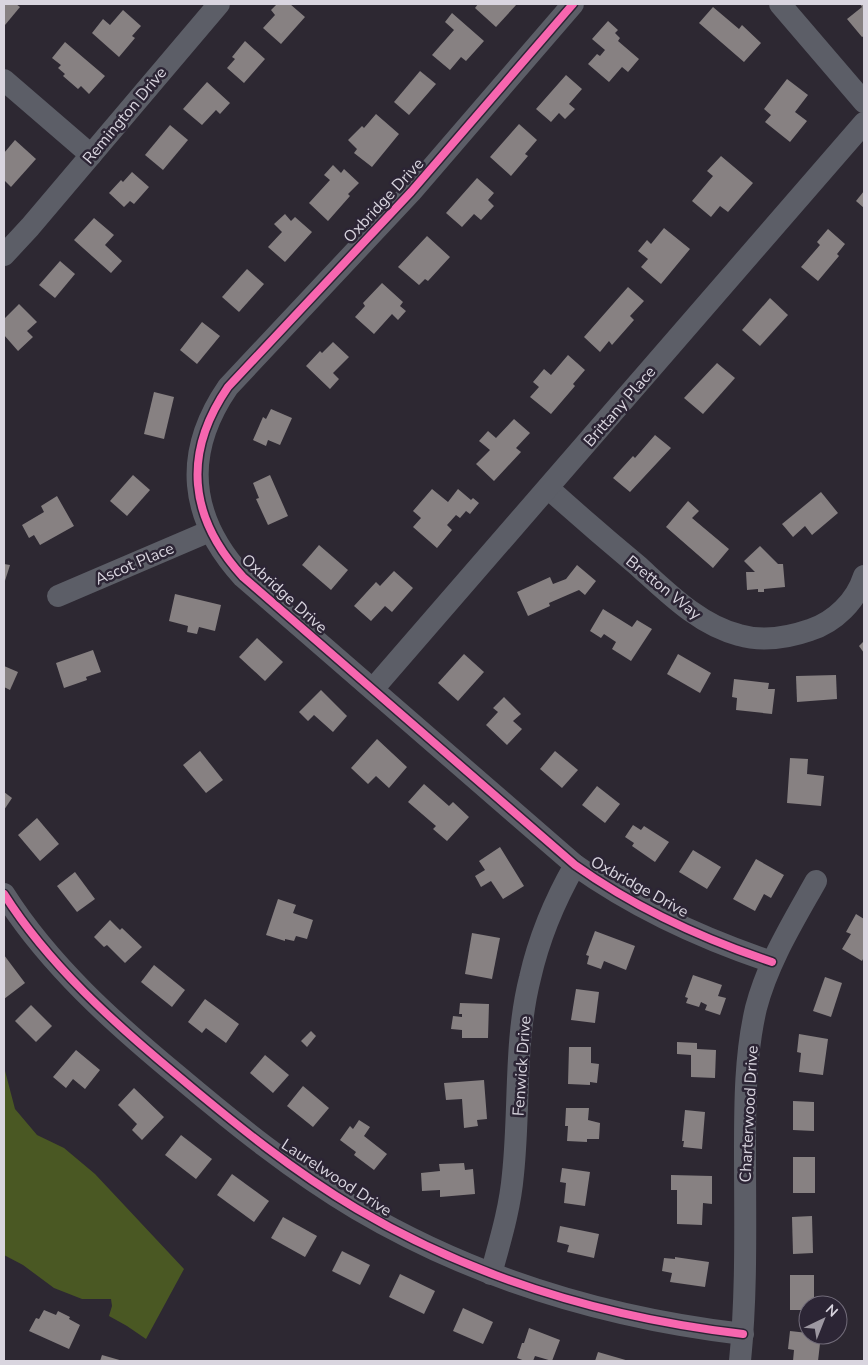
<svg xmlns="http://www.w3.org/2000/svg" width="868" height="1365" viewBox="0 0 868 1365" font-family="'Nunito Sans',sans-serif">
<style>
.forest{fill:#4a5823}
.building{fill:#878182}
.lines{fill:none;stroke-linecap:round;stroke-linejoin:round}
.minor{stroke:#5c5e67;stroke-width:22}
.cycleway-casing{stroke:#2c2535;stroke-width:11}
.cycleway{stroke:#f766af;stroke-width:8}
.labels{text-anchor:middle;stroke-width:5;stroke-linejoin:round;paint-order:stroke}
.street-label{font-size:16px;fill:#d9d5df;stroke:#2c2535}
</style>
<rect width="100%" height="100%" fill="#2d2832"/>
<polygon class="forest" points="4,1067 15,1109 37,1135 64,1148 95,1174 184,1269 146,1339 127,1326 109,1316 112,1306 111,1299 82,1299 54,1288 23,1265 4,1255"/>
<g class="building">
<polygon points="4,4 16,4 20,7 5,25"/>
<polygon points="277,4 290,4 305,17 281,44 263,28 275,15 271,10"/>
<polygon points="478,4 517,4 496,27 475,8"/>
<polygon points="860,4 864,4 864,36 862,37 847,19 862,7"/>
<polygon points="713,7 739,29 742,25 761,43 744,62 699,23"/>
<polygon points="123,10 141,26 132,36 135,38 119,57 92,33 103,19 110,25"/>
<polygon points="452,13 484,41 466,61 461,57 450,70 432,55 454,30 445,22"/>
<polygon points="608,21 618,30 615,33 620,38 618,41 639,59 628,72 622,67 609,82 588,64 597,54 600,56 605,50 592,39"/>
<polygon points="245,41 265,59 244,83 227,68 235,59 232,57"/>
<polygon points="65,42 105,76 89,94 81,86 78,89 63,76 65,74 58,68 61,65 52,58"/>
<polygon points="420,71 436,84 409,115 394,102"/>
<polygon points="566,75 582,89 569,104 575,109 565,119 559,113 551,122 536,109"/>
<polygon points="787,79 808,95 795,112 807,121 790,142 765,122 771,115 764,109"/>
<polygon points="207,82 230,103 220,114 216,110 202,125 183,109"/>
<polygon points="376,114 399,134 372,167 354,153 357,149 348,140 362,126 364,128"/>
<polygon points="519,124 537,140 525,154 528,156 511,176 490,157"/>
<polygon points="170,125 188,140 163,170 145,155"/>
<polygon points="15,140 36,159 11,187 4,180 4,153"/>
<polygon points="721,156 753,183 728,212 720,206 711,217 692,201 713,176 707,171"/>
<polygon points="333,165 341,173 344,169 359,183 348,194 350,196 328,221 309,203 330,180 324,175"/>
<polygon points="132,172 149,187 134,204 130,201 124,207 109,193 121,180 123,182"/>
<polygon points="477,178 494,193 488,200 494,206 481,220 474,214 462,227 446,213"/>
<polygon points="864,191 864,208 856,201"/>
<polygon points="285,214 291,221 295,217 312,232 285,262 268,247 282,232 274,224"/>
<polygon points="94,218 114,235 105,245 122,261 111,273 74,240"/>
<polygon points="664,228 690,249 661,284 641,267 648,259 638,251 647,240 651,244"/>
<polygon points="828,229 845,244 837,254 839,256 818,281 801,267 820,245 817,242"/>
<polygon points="427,236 450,257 428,281 425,279 419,285 398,267"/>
<polygon points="60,261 75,274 55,298 39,285"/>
<polygon points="247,269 264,284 239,312 222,297"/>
<polygon points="382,283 403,302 400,306 406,311 398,320 392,314 374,334 355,317 365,306 363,303"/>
<polygon points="628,287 644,301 630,316 634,320 612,345 609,341 600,352 584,337"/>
<polygon points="770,298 788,315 760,346 742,330"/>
<polygon points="19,304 37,322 27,331 33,337 18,351 4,335 4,319"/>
<polygon points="202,322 220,336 197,364 180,350"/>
<polygon points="333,342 349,357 333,373 339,379 330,389 306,366 320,351 322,353"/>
<polygon points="568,355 585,370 573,384 575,386 551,414 530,397 539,387 533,382 544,369 551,375"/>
<polygon points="717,363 735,378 703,414 684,398"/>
<polygon points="154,392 174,397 164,439 144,434"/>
<polygon points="271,409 292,418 280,445 268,440 266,446 253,440 263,417 266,419"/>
<polygon points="514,419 530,433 516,448 521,452 494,481 476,464 490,450 479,441 488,431 496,438"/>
<polygon points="655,435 671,448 630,492 613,478 633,456 635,458"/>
<polygon points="133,475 150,490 127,516 110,501"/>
<polygon points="270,475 288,516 268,525 256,499 259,498 253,483"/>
<polygon points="432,489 448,502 458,489 471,500 473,498 479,503 470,514 466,511 460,518 456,515 447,525 452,530 437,548 413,527 421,518 413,511"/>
<polygon points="821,492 838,513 812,535 805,526 793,537 782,524"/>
<polygon points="57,496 74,526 40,545 34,535 29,538 22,525 44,512 41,506"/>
<polygon points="688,501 699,511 692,518 729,549 713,568 666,527"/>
<polygon points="319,545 348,570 331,590 302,565"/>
<polygon points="760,546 778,564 783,564 785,587 764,589 764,592 758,592 758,589 747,590 746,572 755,572 744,561"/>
<polygon points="4,564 10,565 4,584"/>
<polygon points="577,565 596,581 585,595 579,590 549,603 550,606 528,616 517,592 550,577 553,584 566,579"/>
<polygon points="394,571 413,588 392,612 385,606 371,621 354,606 376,582 380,586"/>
<polygon points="175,594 221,605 215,631 199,627 197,634 187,632 188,626 169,621"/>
<polygon points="603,609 632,627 637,620 652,629 631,661 612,649 616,642 604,634 601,638 590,631"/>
<polygon points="257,638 283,662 265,681 239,657"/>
<polygon points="864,641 864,653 859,646"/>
<polygon points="93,650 101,672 86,677 87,680 64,688 56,663"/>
<polygon points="464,654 484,672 458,701 438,683"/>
<polygon points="678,654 711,673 700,693 667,674"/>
<polygon points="4,666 18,672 10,690 4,687"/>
<polygon points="836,675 837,699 797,702 796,676"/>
<polygon points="734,679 769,683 768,689 775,689 772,714 736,710 737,698 732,697"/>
<polygon points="321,690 347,716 333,732 314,715 308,721 299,712"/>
<polygon points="504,697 521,714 513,721 522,729 507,745 486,725 498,712 493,708"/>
<polygon points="377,739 407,767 389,788 376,776 368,784 351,768"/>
<polygon points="200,751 223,780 206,793 183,765"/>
<polygon points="555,751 578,770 562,788 540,769"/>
<polygon points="790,758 808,759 807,774 824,776 821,806 787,803"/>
<polygon points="424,784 449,806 453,802 469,817 447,841 433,829 436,826 408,802"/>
<polygon points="597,786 620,804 605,823 582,805"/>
<polygon points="4,792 12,798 4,810"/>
<polygon points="37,818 59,844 40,861 18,835"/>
<polygon points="633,825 641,830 644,826 669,842 655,862 632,846 634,843 625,837"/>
<polygon points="500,847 524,886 503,899 491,881 481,887 475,876 485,870 479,861"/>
<polygon points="693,850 721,867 707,889 679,872"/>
<polygon points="756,859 784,875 771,898 764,894 755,911 733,899"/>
<polygon points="75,872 95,899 77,912 57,886"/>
<polygon points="278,899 296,905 293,913 313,920 307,939 296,936 294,941 285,939 285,941 266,935"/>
<polygon points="856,914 864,919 864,957 862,961 842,949 851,934 846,932"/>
<polygon points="110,920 120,930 122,928 142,947 125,963 107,945 104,947 94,937"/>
<polygon points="595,931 635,946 626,970 604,961 601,969 587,964 589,956 586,955"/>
<polygon points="472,933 500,938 492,979 465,974"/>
<polygon points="4,955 25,983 4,999"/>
<polygon points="154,965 185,990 172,1007 141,982"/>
<polygon points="693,975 722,985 718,996 726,998 720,1015 705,1010 707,1005 701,1002 699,1007 686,1003 688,998 685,997"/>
<polygon points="825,977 842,983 831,1017 813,1011"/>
<polygon points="576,989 599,992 595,1023 571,1020"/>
<polygon points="205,999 239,1024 226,1043 206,1028 202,1033 188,1022"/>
<polygon points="460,1003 489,1004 488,1038 462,1038 462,1030 451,1029 453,1016 462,1017 462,1014 459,1014"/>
<polygon points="31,1005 52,1026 36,1042 15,1021"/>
<polygon points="311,1031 316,1036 307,1047 301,1041"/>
<polygon points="799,1034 828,1039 823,1075 799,1072 801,1053 797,1052"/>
<polygon points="677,1042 697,1043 697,1049 716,1050 715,1078 691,1077 691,1055 677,1054"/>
<polygon points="569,1047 591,1047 591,1063 599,1064 597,1083 590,1082 590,1085 568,1084"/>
<polygon points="76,1050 100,1070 85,1089 73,1079 66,1088 53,1077"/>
<polygon points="265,1055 289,1075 273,1093 250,1073"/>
<polygon points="484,1080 487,1119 477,1120 478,1126 464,1128 462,1099 446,1100 444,1083"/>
<polygon points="303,1086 329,1108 313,1127 287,1106"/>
<polygon points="134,1088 164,1117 142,1140 132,1130 137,1124 118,1105"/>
<polygon points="793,1101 814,1102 814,1131 793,1130"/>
<polygon points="566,1108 589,1108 588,1120 600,1123 599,1139 587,1139 587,1142 567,1141 568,1126 565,1126"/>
<polygon points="685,1110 705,1112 702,1149 683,1147 684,1141 682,1141"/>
<polygon points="359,1120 370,1127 364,1136 387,1154 374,1170 354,1155 356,1152 340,1140 350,1126 353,1129"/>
<polygon points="181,1135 212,1159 196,1179 165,1155"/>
<rect x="793" y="1157" width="22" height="36"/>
<polygon points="464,1163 465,1170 473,1169 475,1194 440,1197 440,1190 422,1191 421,1173 440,1171 439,1164"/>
<polygon points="562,1168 590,1172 585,1206 564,1203 566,1183 560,1182"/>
<polygon points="232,1174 269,1201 254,1222 217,1195"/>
<polygon points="671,1175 712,1176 712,1204 703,1203 702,1225 677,1224 677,1190 671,1190"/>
<polygon points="812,1216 813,1253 793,1254 792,1217"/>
<polygon points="283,1217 317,1236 305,1257 271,1238"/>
<polygon points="560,1226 599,1234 594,1258 567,1252 569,1245 557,1242"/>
<polygon points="342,1251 370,1265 360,1285 332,1271"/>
<polygon points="675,1257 709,1262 705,1287 670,1282 672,1273 662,1271 664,1258 675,1259"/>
<polygon points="400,1274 435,1291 424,1314 389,1297"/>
<polygon points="790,1275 814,1275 814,1305 808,1305 808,1310 790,1310"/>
<polygon points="463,1308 493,1322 483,1344 453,1331"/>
<polygon points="44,1310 56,1315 58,1311 70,1317 69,1319 80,1325 69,1349 29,1331 36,1318 39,1319"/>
<polygon points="529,1328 560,1340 552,1361 535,1356 533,1361 525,1361 517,1358 522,1343 524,1343"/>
<polygon points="790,1331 808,1333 808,1335 821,1335 818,1361 793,1361 794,1350 788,1349"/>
<polygon points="598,1352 629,1361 595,1361"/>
<polygon points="102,1355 123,1361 100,1361"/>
</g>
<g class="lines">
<g class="minor">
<path d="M573 4 411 192 228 387C182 454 189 518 243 577L575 865C634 907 703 939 772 962"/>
<polyline points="780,4 864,102"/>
<polyline points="4,80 91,155"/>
<polyline points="4,255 30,227 219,4"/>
<path d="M548 488C577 514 607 540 637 565 667 592 699 625 739 635 763 642 787 638 810 630 835 622 856 601 864 576"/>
<polyline points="58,596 210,531"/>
<polyline points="373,689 864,123"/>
<path d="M4 894C49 965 114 1023 178 1076 235 1124 293 1171 357 1209 474 1278 607 1318 743 1334"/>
<path d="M491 1274C500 1241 510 1209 513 1174 520 1109 514 1041 530 978 539 938 555 900 575 865"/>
<path d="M740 1361C747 1292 745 1221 745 1152 745 1104 745 1055 756 1008 768 962 793 922 816 881"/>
</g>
<defs>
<g id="cycleway">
<path d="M573 4 411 192 228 387C182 454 189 518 243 577L575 865C634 907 703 939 772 962"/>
<path d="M4 894C49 965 114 1023 178 1076 235 1124 293 1171 357 1209 474 1278 607 1318 743 1334"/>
</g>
</defs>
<use href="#cycleway" class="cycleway-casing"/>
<use href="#cycleway" class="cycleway"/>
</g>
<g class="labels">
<g class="street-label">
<text transform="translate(124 115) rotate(-50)" y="6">Remington Drive</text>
<text transform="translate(383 200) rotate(-47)" y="6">Oxbridge Drive</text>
<text transform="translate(619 406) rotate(-49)" y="6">Brittany Place</text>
<text transform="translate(134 563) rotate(-23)" y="6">Ascot Place</text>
<text transform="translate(664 587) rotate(39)" y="6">Bretton Way</text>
<text transform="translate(285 593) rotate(42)" y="6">Oxbridge Drive</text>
<text transform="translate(640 886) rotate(29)" y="6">Oxbridge Drive</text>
<text transform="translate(521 1066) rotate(-86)" y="6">Fenwick Drive</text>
<text transform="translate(748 1114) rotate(-87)" y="6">Charterwood Drive</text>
<text transform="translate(337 1177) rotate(33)" y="6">Laurelwood Drive</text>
</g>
</g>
<rect width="868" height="1365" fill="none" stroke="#d9d5df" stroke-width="10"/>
<g transform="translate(823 1320) rotate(43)"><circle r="24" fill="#2c2535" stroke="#716b79"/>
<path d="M0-4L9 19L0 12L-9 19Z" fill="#9d98a2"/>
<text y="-8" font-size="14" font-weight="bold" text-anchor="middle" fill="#d9d5df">N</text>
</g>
</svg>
